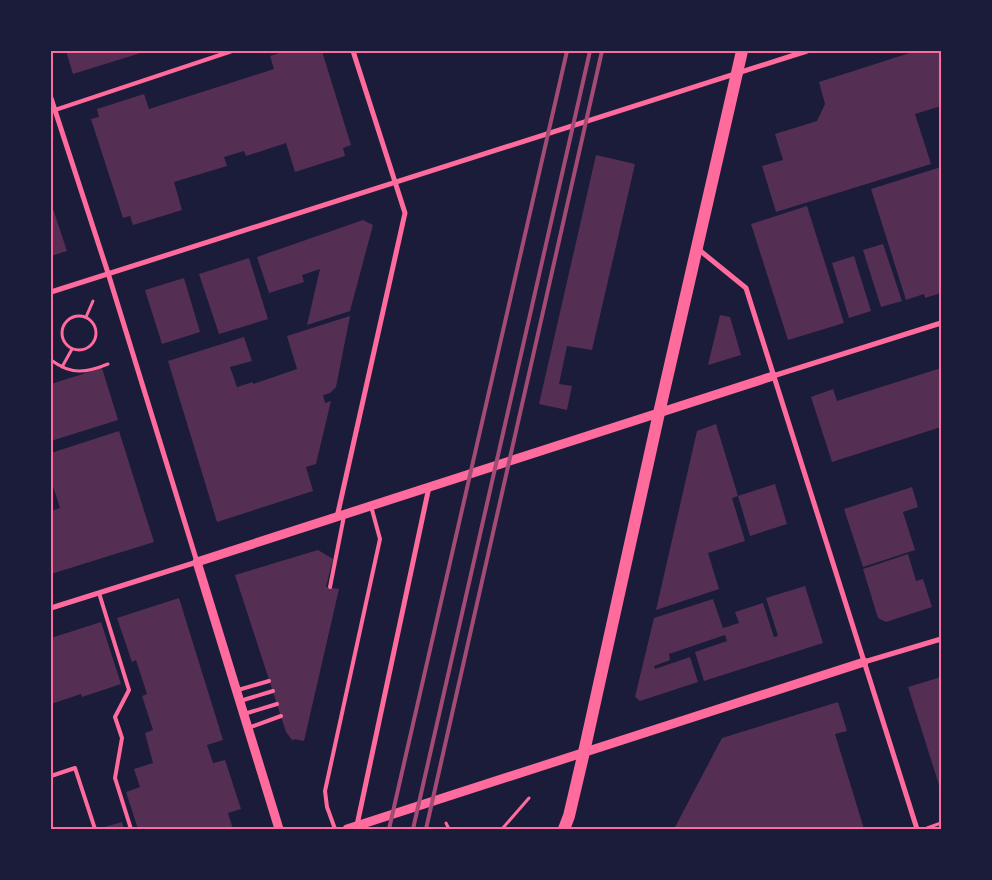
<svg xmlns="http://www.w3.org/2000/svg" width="992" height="880" viewBox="0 0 992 880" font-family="'PT Sans',sans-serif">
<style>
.building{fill:#542f53}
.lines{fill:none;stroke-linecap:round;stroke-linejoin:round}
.path{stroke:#ff6b9d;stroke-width:3}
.service{stroke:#ff6b9d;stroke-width:4}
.minor{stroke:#ff6b9d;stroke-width:5}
.tertiary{stroke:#ff6b9d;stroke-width:9}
.primary{stroke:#ff6b9d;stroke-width:12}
.rail{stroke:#a44b75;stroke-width:4}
.neatline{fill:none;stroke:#ff6b9d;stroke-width:2}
</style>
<rect width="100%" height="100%" fill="#1b1b3a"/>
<g class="building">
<polygon points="66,51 144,51 144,52 73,74"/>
<polygon points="286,51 322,51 351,145 343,148 345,156 295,172 286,143 246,156 244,151 224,157 227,166 174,182 182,210 133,225 130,216 123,218 91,119 99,117 97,109 144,94 149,109 274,69 270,56"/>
<polygon points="916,51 941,51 941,106 915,114 931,164 776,212 762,166 783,160 775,134 817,121 825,104 819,82"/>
<polygon points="596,155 635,164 592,350 567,346 559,384 572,386 567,410 539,404"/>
<polygon points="941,167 941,293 925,298 924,294 906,300 871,189"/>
<polygon points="51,203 67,251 51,256"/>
<polygon points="807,206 844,323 788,340 751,224"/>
<polygon points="363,220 373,225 350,311 307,325 320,269 302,275 304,282 269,293 257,257"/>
<polygon points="883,244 902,301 881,307 863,250"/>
<polygon points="854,256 871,311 849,318 832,263"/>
<polygon points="249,258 268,319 219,334 199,274"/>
<polygon points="184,278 200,332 162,344 145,290"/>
<polygon points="720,315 730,317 741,355 708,365"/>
<polygon points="350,316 336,387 330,393 323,395 325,403 331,401 316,464 306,467 313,491 217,522 168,361 244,337 252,361 230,367 237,387 253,382 253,384 297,369 287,336"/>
<polygon points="102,368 118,420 51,441 51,384"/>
<polygon points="941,368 941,427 832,462 811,397 833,389 837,401"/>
<polygon points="716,424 738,496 775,484 787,524 750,536 738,496 732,498 745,541 708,553 719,589 656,610 697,431"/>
<polygon points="119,431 154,542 51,574 51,511 60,508 51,480 51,453"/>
<polygon points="912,487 918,507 903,512 915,550 863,567 844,509"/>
<polygon points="318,550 333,559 326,587 339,589 304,741 294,739 293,741 286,732 235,575"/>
<polygon points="908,554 916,581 923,579 932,607 886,622 878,618 863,569"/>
<polygon points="805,586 823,643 704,681 695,652 727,641 725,635 669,654 670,660 654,666 655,669 690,657 698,682 640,701 635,697 654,618 713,599 723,628 739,623 735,612 763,603 774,637 778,636 766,598"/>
<polygon points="179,598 223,740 207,745 213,763 225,760 241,809 228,813 233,829 138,829 126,792 140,787 134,769 153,763 145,733 153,730 142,696 147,694 136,660 132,662 117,618"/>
<polygon points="101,622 121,684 82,697 81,694 51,704 51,638"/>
<polygon points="941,677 941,788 940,788 908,687"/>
<polygon points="838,702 847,731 835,734 864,829 674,829 722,738"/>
<polygon points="122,822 124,829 101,829 101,828"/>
</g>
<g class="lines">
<g class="path">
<circle cx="79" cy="333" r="17"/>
<polyline points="86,317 93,301"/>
<path d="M51 360C71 375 86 373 108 364"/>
<polyline points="62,367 72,349"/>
<polyline points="446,823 449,829"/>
<polyline points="927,828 941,823"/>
<polyline points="502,829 529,798"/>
</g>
<g class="service">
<polyline points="55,110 232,51"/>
<polyline points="330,587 344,516"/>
<polyline points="99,593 129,690 115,717 122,738 115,778 131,829"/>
<polyline points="238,690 269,681"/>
<polyline points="240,701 273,691"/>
<polyline points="244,714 277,704"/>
<polyline points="248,728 281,716"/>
<polyline points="51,776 75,768 95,829"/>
<polyline points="335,829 327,807 325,791 380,539 371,506"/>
</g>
<g class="minor">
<polyline points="51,98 108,273 197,562 51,608"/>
<polyline points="698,249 746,288 917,829"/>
<polyline points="51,292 807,51"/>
<polyline points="773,376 941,323"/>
<polyline points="337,517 405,213 353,51"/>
<polyline points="864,662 941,639"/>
<polyline points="357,825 429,487"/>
</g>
<g class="tertiary">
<polyline points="279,829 197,562 773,376"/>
<polyline points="347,829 864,662"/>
</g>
<polyline class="primary" points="564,829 569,816 584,752 659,413 742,51"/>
<g class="rail">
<polyline points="389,829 567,51"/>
<polyline points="413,829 590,51"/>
<polyline points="426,829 602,51"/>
</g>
</g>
<rect width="992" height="880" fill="none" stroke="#1b1b3a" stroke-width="105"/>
<rect x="52" y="52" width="888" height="776" class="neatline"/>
</svg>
